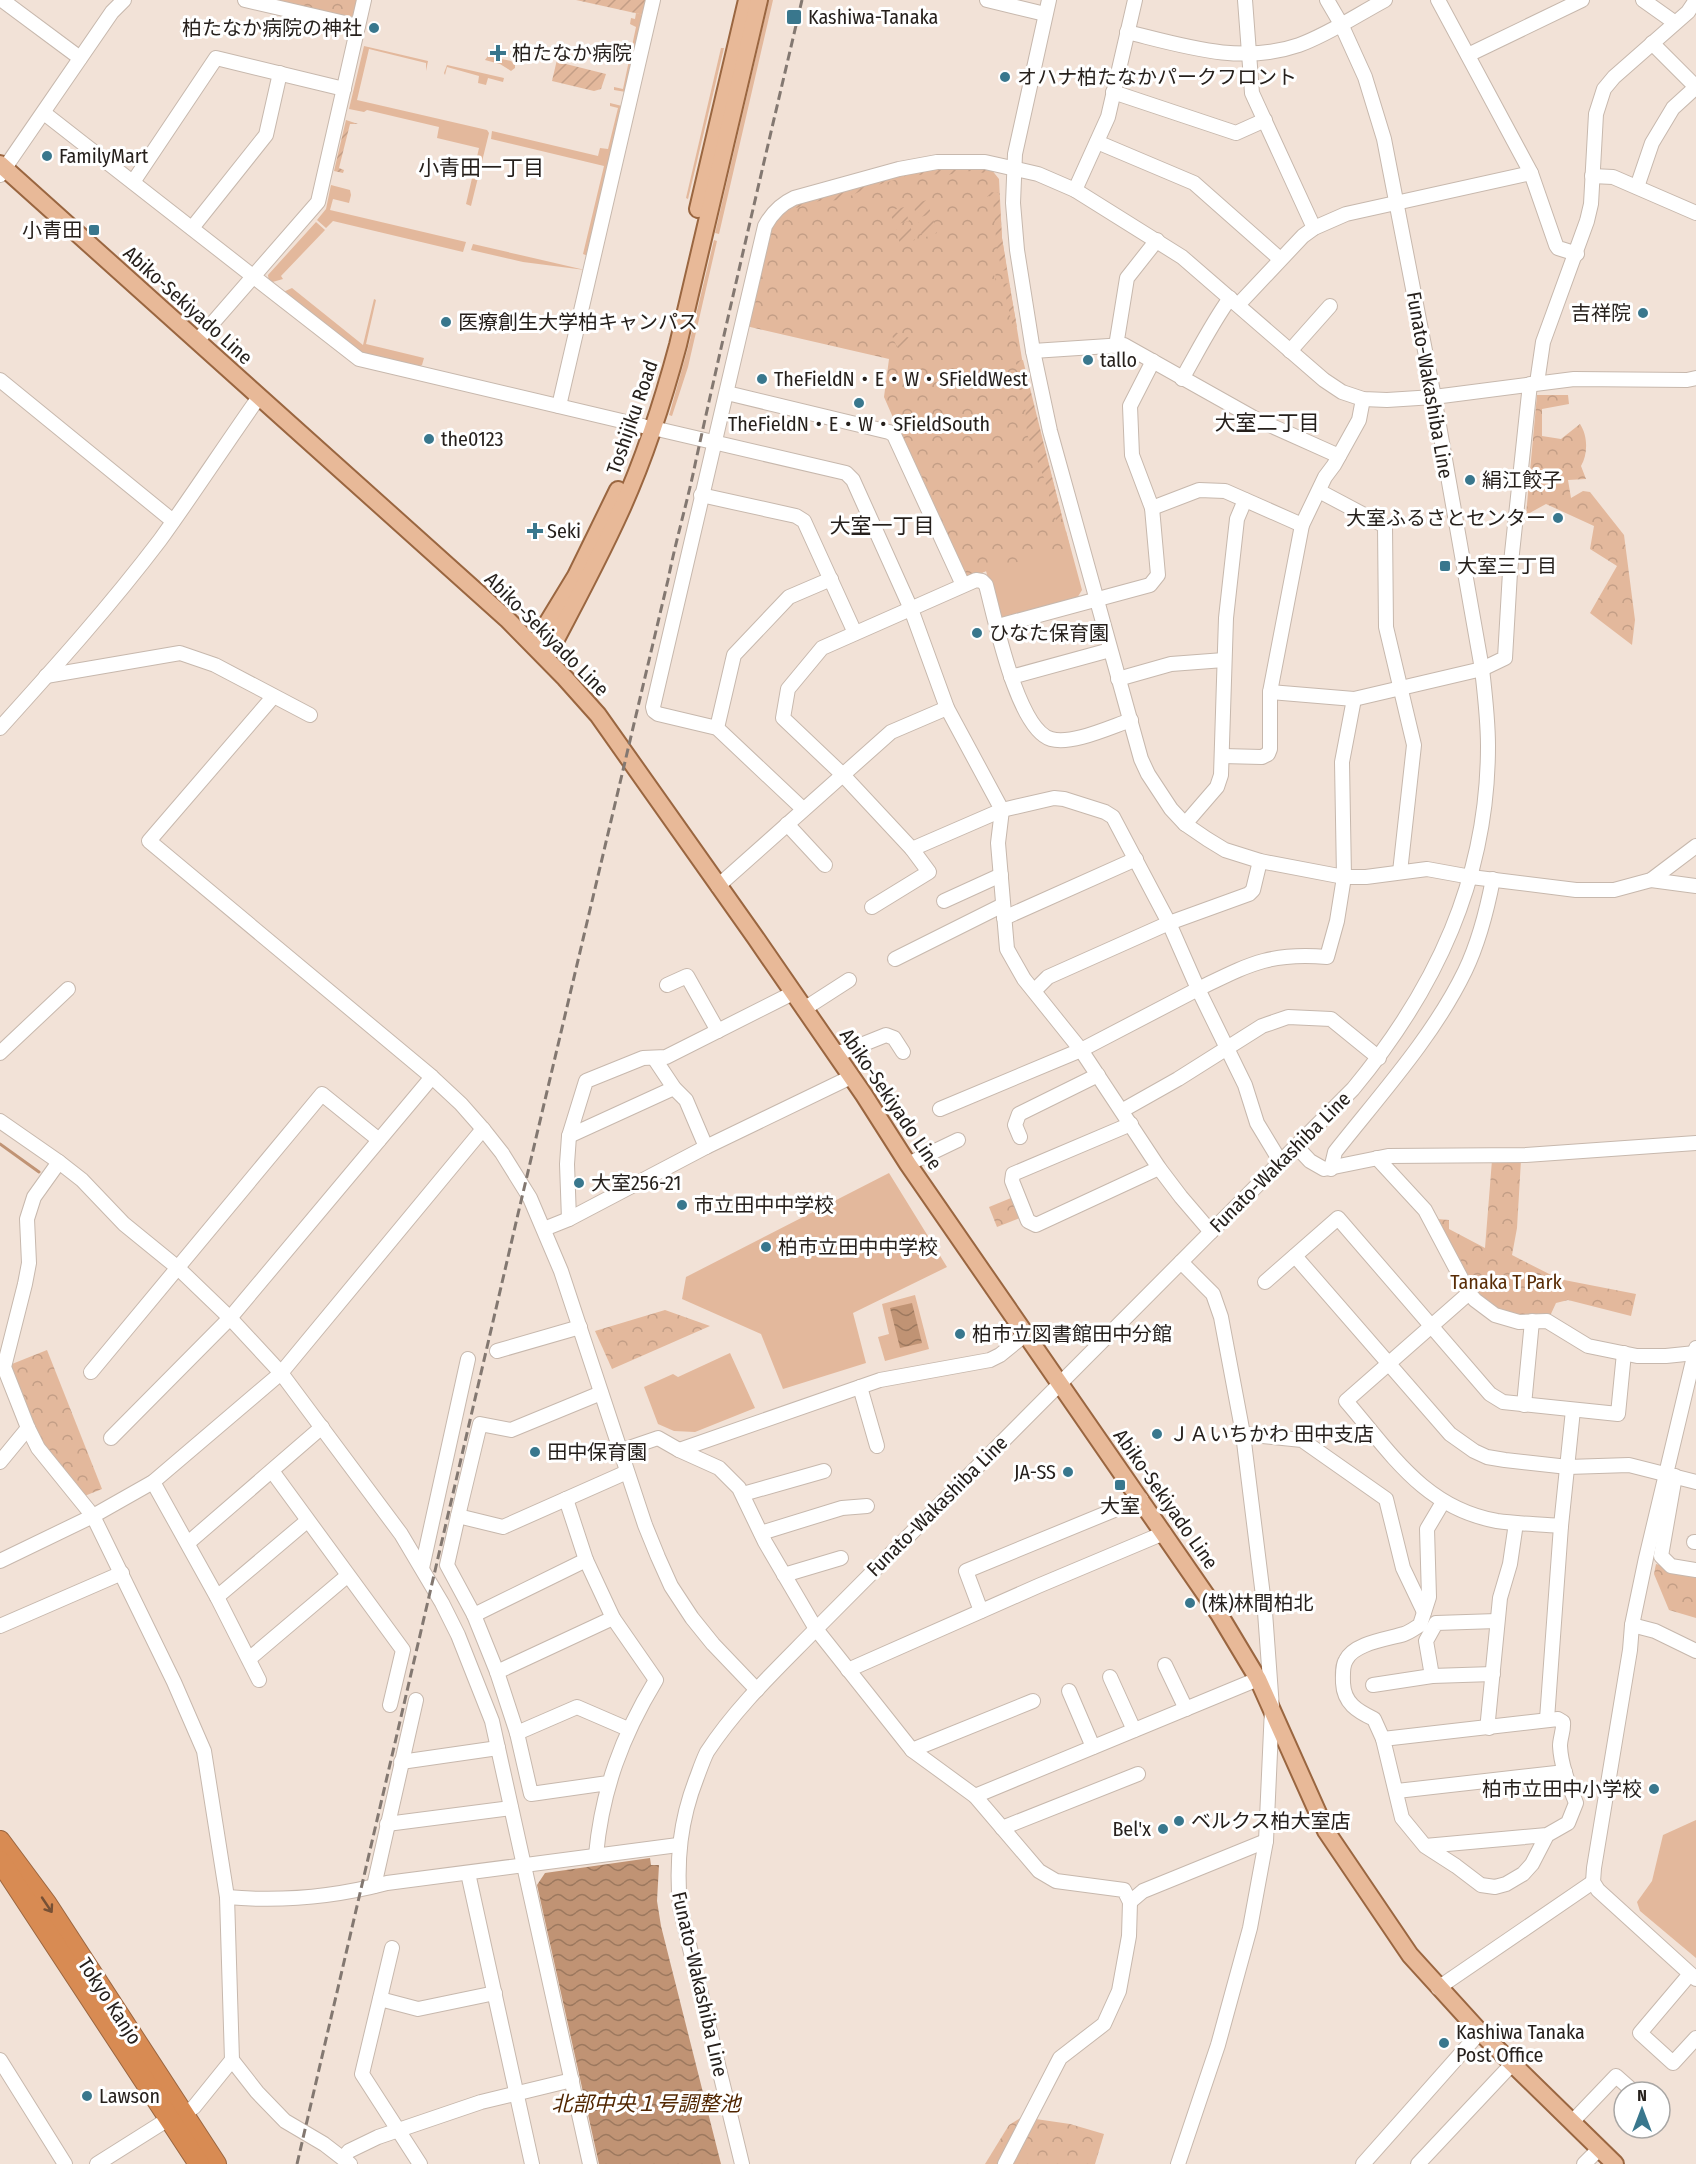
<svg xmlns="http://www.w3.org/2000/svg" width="1696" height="2164" viewBox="0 0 1696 2164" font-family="'Fira Sans Condensed','Noto Sans JP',sans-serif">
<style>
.grass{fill:#e3b89c}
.forest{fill:url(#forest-crowns)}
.garden{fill:url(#garden-furrows)}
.water{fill:url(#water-waves)}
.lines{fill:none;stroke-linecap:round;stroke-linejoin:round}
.stream{stroke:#c09374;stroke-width:3}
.minor-casing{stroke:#c7b8ad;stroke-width:16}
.major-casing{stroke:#9a6640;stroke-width:20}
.highway-casing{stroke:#9a6640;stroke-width:22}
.minor{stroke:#fff;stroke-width:14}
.major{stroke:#e8b998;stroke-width:16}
.highway{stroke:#d88b53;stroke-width:20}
.rail{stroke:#837871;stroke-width:3;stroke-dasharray:9 4.5;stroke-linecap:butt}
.oneway{stroke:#765035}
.poi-dot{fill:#39778d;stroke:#fff;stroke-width:2}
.labels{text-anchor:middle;stroke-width:6;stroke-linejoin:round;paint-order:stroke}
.poi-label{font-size:20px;fill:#26201c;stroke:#fff;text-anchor:start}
.street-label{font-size:20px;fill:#26201c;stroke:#fff}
.park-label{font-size:20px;fill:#592d07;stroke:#fff}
.neighbourhood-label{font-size:21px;fill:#26201c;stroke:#fff}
.water-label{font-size:21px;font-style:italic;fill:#512600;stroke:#fff}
</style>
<defs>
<pattern id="forest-crowns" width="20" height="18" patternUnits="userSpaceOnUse" patternTransform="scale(1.5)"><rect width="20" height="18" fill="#e3b89c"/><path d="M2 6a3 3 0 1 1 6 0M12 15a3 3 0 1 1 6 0" fill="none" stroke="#c39e86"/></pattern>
<pattern id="garden-furrows" width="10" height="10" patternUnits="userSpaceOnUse" patternTransform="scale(1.5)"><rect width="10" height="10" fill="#e3b89c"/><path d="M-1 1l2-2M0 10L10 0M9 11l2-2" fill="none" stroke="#c39e86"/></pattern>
<pattern id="water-waves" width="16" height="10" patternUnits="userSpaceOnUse" patternTransform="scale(1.5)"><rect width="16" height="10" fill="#c09374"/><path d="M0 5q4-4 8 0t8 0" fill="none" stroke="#9c785e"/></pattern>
</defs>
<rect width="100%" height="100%" fill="#f2e2d7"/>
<g class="grass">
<polygon points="769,0 773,0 719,234 715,233"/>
<polygon points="636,13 644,15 626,92 614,90 614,87 623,89 636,27 630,24 631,18 635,19"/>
<polygon points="364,46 428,61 426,71 426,63 369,49 357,100 487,130 489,133 471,206 466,204 479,148 437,138 439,127 367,110 364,112 349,109"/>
<polygon points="721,48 724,48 688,199 686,198"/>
<polygon points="488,56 511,61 515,65 515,68 511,71 500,64 485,60"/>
<polygon points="447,65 504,78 503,82 488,78 486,85 478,83 479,76 447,67 445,75 444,73"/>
<polygon points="610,103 622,106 588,256 583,254 604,166 491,139 492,131 598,156 600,148 608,149 618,108 610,106"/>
<polygon points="331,185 350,190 351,195 349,203 333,199 330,210 466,242 463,252 333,221 326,228 317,220 326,209"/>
<polygon points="316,222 325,230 281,276 283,279 269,283 268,275"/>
<polygon points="714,240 717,241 688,367 672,416 669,415 670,412 689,344"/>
<polygon points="473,244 585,270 523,262 471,250"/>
<polygon points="292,288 363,345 374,299 376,300 366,344 424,358 422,365 416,368 365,356 281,293"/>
<polygon points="1066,531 1082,590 1077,598 1003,620 999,617 986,571 968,579"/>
<polygon points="889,1173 947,1267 853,1313 866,1363 783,1389 761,1334 682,1299 686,1277"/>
<polygon points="915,1295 929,1349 885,1361 878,1337 889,1334 882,1304"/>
<polygon points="730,1353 755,1408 695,1432 674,1431 658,1424 644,1387 673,1374 678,1377"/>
<polygon points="1696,1820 1696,1958 1640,1911 1637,1902 1652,1881 1663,1835"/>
</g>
<g class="forest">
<polygon points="267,0 359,0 355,14 348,19"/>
<polygon points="922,169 991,169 999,179 1002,238 1023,365 1070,547 986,571 968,579 963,577 884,397 889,359 746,326 768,231 787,206"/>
<path d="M1537 395H1568L1569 404 1542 409V436L1561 439 1580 424C1588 436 1588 454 1581 466L1586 479 1568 480 1571 498 1583 491 1590 492 1624 535 1635 620 1632 645 1590 613 1617 566 1590 549 1594 526 1546 504 1526 515Z"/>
<path d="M1492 1160H1521L1517 1228 1512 1255 1559 1279 1636 1294 1631 1316 1568 1300 1556 1303 1550 1316C1532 1317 1512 1317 1495 1308 1474 1296 1446 1242 1437 1219L1449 1220V1229L1485 1248Z"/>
<polygon points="1011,1198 1020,1218 997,1227 989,1207"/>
<polygon points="665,1310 710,1326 612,1369 595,1331"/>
<polygon points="47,1350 102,1489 82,1497 43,1448 7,1366"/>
<polygon points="1656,1564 1696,1574 1696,1618 1669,1610 1654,1574"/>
<polygon points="1022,2117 1070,2124 1104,2134 1095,2164 985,2164 1009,2125"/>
</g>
<g class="garden">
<polygon points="576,0 647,0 644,15"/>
<polygon points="559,51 564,53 562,63 606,74 601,89 594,91 552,81"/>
<polygon points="346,120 358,124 350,124 339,168 344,170 343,173 334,171"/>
<polygon points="962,166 992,170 985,173 967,171 947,175 926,174 905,177 902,173 922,169"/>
<polygon points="895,175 895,180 867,188 842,200 819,201 796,208 792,204"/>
<polygon points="990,192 999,193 1002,238 1007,270 995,272 997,285 993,271 1001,269 996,239 993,199 989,196 981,199 979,196"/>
<polygon points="927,200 931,214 917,218 913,204"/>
<polygon points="904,207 909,221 894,225 890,211"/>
<polygon points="933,219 937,233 923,238 918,223"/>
<polygon points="910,226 915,240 900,244 896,230"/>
<polygon points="1009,283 1017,327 1013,328 1003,284"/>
<polygon points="892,332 895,332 912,339 905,352 900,352 893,339"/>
<polygon points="1017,357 1018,361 1023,360 1062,517 1060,522 1056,520 1044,478 1027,434 1025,404 1021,390 1019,390 1018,387 1022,387 1015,360 1010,360 1010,359"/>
</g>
<g class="water">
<polygon points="912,1303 922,1343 900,1348 890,1308"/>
<polygon points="650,1858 651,1865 659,1865 657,1901 661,1926 721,2164 599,2164 537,1885 545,1873"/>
</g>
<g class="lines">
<polyline class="stream" points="0,1144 39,1172"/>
<defs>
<g id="minor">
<polyline points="2,0 80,58"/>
<polyline points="245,0 358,26"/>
<polyline points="987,0 1045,14"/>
<polyline points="1049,0 1015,154 1013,203 1017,250 1033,351 1050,431 1141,759 1148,774 1171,809 1185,824 1207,839 1225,850 1260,861 1344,877 1366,877 1427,869 1471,877 1576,890 1614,890 1651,880 1696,846"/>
<polyline points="1245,0 1252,93 1314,228"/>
<polyline points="1438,0 1531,173 1556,245 1558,248 1577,254"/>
<polyline points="1643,0 1674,22"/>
<path d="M1127 32C1184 46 1241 65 1299 45 1329 34 1357 15 1385 0"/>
<polyline points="1652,43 1696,87"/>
<polyline points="1468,55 1582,0"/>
<polyline points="1113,92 1236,133 1265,120"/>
<polyline points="44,113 359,359 643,426"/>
<polyline points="1097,142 1194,183 1280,259"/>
<polyline points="0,175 112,12 124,0"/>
<polyline points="1592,176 1613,177 1696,213"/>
<polyline points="133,182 216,58 344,89"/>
<polyline points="1637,187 1652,143 1673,108 1695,88"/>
<polyline points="1075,190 1108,117 1135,0"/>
<polyline points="192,228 266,135 280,73"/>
<polyline points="1238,305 1303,236 1314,228 1346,214 1531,173"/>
<polyline points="197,341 318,202 364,0"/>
<polyline points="1116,346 1127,278 1157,240"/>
<polyline points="1033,351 1124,345 1254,418 1339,456"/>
<polyline points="1290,351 1330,306"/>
<path d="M1182 379C1198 351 1212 323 1230 298"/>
<polyline points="0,380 173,521"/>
<polyline points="1537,383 1543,342 1587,221 1591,204 1596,114 1604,89 1614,77 1688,12 1696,0"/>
<polyline points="727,393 889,432 894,435 963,585"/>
<polyline points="559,406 653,0"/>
<polyline points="653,428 846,473 853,480 911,609 947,708 1002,810 998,843 1007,949 1024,979 1081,1050 1159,1168 1181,1197 1211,1232"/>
<polyline points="1319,491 1385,526 1386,627 1414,745 1400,872"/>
<polyline points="701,495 796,516 804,521 855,633"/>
<polyline points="1152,508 1199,490 1225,491 1302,525"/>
<polyline points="998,626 1150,585 1158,575 1152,508 1132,455 1130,406 1153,361"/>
<polyline points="46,676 180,653 215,665 310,715"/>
<polyline points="1011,677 1110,650"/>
<polyline points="1118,679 1171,664 1224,660"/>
<polyline points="1270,692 1354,699 1482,669 1505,658 1510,572 1530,384"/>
<polyline points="273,697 149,841 432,1077 461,1104 483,1129 502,1153 530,1198 561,1271 645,1525 658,1557 671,1586 692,1618 713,1644 757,1690"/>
<path d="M0 728C55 667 110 606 160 540 194 493 225 445 259 397"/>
<polyline points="717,728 734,655 789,597 831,579"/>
<polyline points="1222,756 1262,757 1268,754 1270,749 1270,692 1302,525 1325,477 1334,465 1359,420 1363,399"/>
<path d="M803 809 717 728 658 714 654 711 653 707 765 226C772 213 781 204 794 198L899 169 937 162H985L1038 174 1075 190 1182 257 1324 380 1342 392 1363 399 1387 400 1434 397 1574 379 1687 380 1696 378"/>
<polyline points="787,824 825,865"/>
<polyline points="1185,824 1217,787 1221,775 1226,618 1237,519 1245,500"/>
<polyline points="1651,880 1696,886"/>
<polyline points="718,886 891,732 947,708"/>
<polyline points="944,901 1001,875"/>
<polyline points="872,907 929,872 912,849"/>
<polyline points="1004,918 1136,859"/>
<polyline points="895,959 1003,905"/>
<polyline points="667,985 687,976 718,1031"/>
<polyline points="1035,990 1048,977 1169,923 1249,894 1253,890 1260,861"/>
<polyline points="804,1009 849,980"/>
<polyline points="0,1053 68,989"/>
<polyline points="835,1053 846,1051 886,1035 894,1038 903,1052"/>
<polyline points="654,1058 674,1088 686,1100 706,1147"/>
<path d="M940 1109 1081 1050 1198 989 1169 923 1113 817 1105 812 1064 799 1054 798 1002 810 912 849 843 775 783 718 788 689 822 648 976 580 982 581 986 585C995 618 1017 729 1051 739 1072 745 1110 727 1131 720"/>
<polyline points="1123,1110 1178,1079 1262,1026 1288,1017 1331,1019 1379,1058"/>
<polyline points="0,1121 59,1162 34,1197 27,1219 29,1263 25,1284 4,1367 28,1428 38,1448 93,1516 174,1682 204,1751 227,1897 232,2060 257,2092 285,2121 324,2144 350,2164"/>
<polyline points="1131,1124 1013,1174 1012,1181 1028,1221 1036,1225 1159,1168"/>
<polyline points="569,1136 674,1088"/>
<polyline points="1020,1137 1015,1125 1019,1114 1098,1075"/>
<polyline points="1296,1146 1310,1161 1324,1169 1388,1156 1526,1155 1696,1143"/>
<polyline points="1377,1158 1425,1210 1469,1293 1475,1300 1495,1315 1519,1322 1547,1321 1588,1346 1637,1356 1666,1356 1695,1353"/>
<path d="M1280 1161 1257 1123 1245 1085 1198 989C1248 965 1269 952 1327 957L1337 921 1344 877 1342 762 1354 699"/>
<polyline points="59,1162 82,1180 124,1224 178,1268 230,1318 281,1373 401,1534 442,1603 458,1635 492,1721 590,2164"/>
<polyline points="908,1164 958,1140"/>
<path d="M1331 1169 1335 1152C1380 1095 1433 1037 1465 971 1479 942 1487 910 1493 879"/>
<polyline points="569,1219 567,1164 569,1136 586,1081 643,1058 666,1057 793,993"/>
<polyline points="544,1229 569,1219 706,1147 851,1077"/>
<polyline points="1295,1256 1450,1434 1474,1451 1487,1457 1505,1460 1568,1467 1629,1465 1696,1482"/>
<polyline points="1265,1282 1338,1218 1490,1394 1503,1402 1618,1414 1624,1353"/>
<path d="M1469 1293 1346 1401C1391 1453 1424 1508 1497 1521 1518 1524 1540 1524 1561 1526"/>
<polyline points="1696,1348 1646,1558 1632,1625 1630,1650 1594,1868 1593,1882 1598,1890 1696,1979"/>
<polyline points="497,1351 580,1327"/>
<polyline points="91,1372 322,1094 379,1140"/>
<polyline points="860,1387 877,1446"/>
<polyline points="1524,1405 1532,1321"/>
<polyline points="1243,1434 1302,1440 1386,1499 1403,1568 1424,1612"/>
<polyline points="111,1438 230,1318 432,1077"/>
<polyline points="679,1450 880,1380 990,1360 1000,1355 1026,1334"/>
<polyline points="620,1451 658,1438 679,1450 719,1468 739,1488 765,1542 816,1629 912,1750 975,1796 1039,1871 1056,1881 1124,1890 1130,1902 1129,1936 1119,1991 1104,2024 1060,2058 1005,2164"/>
<polyline points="0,1462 28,1428"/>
<polyline points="272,1471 403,1650 390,1705"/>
<polyline points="1675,1476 1661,1556 1671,1566 1696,1570"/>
<polyline points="153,1482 217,1597 259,1680"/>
<polyline points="743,1494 824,1471"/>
<polyline points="566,1499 586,1560"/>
<polyline points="458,1516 480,1424 511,1430 601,1393"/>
<polyline points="761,1533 842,1508 867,1506"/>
<polyline points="1694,1542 1696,1542"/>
<polyline points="188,1543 322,1427"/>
<polyline points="0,1561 93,1516 153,1482 281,1373 483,1129"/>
<polyline points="422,1568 468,1359"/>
<polyline points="784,1575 841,1558"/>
<polyline points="217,1597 307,1521"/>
<polyline points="981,1611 966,1571 1141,1499"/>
<polyline points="474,1615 447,1565 458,1516 503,1527 627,1472"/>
<polyline points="1632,1625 1655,1631 1696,1651"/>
<polyline points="0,1626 122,1573"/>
<polyline points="249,1659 347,1576"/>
<polyline points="1165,1665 1186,1709"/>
<polyline points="848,1670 1038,1586 1164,1533"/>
<polyline points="497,1672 613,1618"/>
<polyline points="1432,1676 1426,1641 1436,1623 1497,1621"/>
<polyline points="1110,1677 1134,1730"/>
<polyline points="1373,1685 1432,1676 1493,1674"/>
<polyline points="1069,1691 1093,1747"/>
<polyline points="1547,1719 1561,1526 1573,1410"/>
<polyline points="1489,1728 1488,1720 1500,1598 1510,1564 1516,1523"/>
<polyline points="517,1733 577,1707 628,1729"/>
<path d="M1383 1739 1374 1719C1357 1711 1344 1703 1343 1683 1343 1676 1342 1666 1346 1660 1354 1643 1388 1639 1404 1634 1410 1632 1415 1628 1420 1625L1429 1597 1427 1529 1443 1502"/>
<polyline points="912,1750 1033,1701"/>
<polyline points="401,1762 498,1748"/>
<polyline points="1397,1791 1565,1772"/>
<polyline points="975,1796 1258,1679"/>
<polyline points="387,1824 511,1808"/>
<polyline points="1002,1828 1138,1774"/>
<path d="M1425 1846 1547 1835 1568 1823 1576 1803C1569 1785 1561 1766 1560 1746 1560 1738 1564 1730 1563 1722L1558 1719 1383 1739 1402 1818 1425 1846 1456 1866 1481 1885 1495 1887 1506 1884 1523 1874 1532 1864 1547 1835"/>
<path d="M596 1855C602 1790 622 1736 656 1680L613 1618 586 1560 474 1615 497 1672 517 1733 531 1794 608 1783"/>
<polyline points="468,1873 532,2164"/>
<polyline points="374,1886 416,1700"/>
<path d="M227 1897C282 1902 334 1897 387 1883L678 1845"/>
<polyline points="1130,1902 1143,1891 1266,1841"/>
<polyline points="392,1948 362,2074 420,2164"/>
<polyline points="1690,1974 1640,2033 1673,2063 1696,2038"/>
<polyline points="1438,1988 1593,1882"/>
<polyline points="380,1999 418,2009 495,1993"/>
<polyline points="0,2060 65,2164"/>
<polyline points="184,2114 194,2107 232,2060"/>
<polyline points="1572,2122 1616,2076 1633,2091"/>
<polyline points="344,2157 349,2151 378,2137 481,2102 572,2080"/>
<polyline points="97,2164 170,2118"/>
<path d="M742 2164 680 1907C676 1861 680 1820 697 1777 700 1769 703 1760 707 1752 737 1706 778 1668 816 1629L1353 1089C1436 989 1488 878 1488 746 1488 720 1485 695 1482 669L1434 397 1384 139 1365 77 1341 24 1327 0"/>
<polyline points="1178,2164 1218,2045 1250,1928 1266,1841 1272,1708 1265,1612 1243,1434 1221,1317 1213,1294 1181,1262"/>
<polyline points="1363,2164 1480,2032"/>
<polyline points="1418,2164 1512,2064"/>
<polyline points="1584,2164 1599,2149"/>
</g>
<g id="major">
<polyline points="0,164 507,619 565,678 598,715 755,937 864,1095 908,1164 1219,1614 1258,1679 1326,1831 1410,1955 1480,2032 1615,2164"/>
<polyline points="698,209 747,0"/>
<polyline points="534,645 576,576 618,490"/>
<path d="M546 658C572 609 598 561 621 510 645 457 663 401 678 345L759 0"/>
</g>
<g id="highway">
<polyline points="0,1841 46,1903 216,2164"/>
<polyline points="0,1861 199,2164"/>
</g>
</defs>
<use href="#minor" class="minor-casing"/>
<use href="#major" class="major-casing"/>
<use href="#highway" class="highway-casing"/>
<use href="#minor" class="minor"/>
<use href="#major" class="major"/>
<use href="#highway" class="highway"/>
<path class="rail" d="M297 2164 518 1214 668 580C676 539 688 500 696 460 730 306 766 153 802 0"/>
</g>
<defs><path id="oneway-shaft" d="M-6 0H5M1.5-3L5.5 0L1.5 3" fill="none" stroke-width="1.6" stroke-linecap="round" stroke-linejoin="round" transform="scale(1.5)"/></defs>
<use class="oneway" href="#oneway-shaft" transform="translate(47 1905) rotate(56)"/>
<g class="poi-dot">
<rect x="786" y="9" width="16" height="16" rx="3"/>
<circle cx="374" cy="28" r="6"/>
<path d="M495 44h6v6h6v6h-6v6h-6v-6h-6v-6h6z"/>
<circle cx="1005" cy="77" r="6"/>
<circle cx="47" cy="156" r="6"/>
<rect x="88" y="224" width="12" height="12" rx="3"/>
<circle cx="1643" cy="313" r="6"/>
<circle cx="446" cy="322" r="6"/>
<circle cx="1088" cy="360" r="6"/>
<circle cx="762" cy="379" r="6"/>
<circle cx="859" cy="403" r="6"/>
<circle cx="429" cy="439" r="6"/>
<circle cx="1470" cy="480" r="6"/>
<circle cx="1558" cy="518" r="6"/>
<path d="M532 522h6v6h6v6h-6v6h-6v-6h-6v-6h6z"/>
<rect x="1439" y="560" width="12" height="12" rx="3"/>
<circle cx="977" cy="633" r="6"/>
<circle cx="579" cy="1183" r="6"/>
<circle cx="682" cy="1205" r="6"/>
<circle cx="766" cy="1247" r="6"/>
<circle cx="960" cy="1334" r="6"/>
<circle cx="1157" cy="1434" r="6"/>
<circle cx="535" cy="1452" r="6"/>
<circle cx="1068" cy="1472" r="6"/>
<rect x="1114" y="1479" width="12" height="12" rx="3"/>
<circle cx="1190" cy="1603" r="6"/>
<circle cx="1654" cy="1789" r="6"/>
<circle cx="1179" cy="1821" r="6"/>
<circle cx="1163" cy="1829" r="6"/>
<circle cx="1444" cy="2043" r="6"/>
<circle cx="87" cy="2096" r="6"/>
</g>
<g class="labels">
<g class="poi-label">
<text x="808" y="24">Kashiwa-Tanaka</text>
<text x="362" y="35" text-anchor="end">柏たなか病院の神社</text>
<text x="512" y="60">柏たなか病院</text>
<text x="1017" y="84">オハナ柏たなかパークフロント</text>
<text x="59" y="163">FamilyMart</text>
<text x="82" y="237" text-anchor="end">小青田</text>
<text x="1631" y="320" text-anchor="end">吉祥院</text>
<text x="458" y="329">医療創生大学柏キャンパス</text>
<text x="1100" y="367">tallo</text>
<text x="774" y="386">TheFieldN・E・W・SFieldWest</text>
<text x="859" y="431" text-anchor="middle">TheFieldN・E・W・SFieldSouth</text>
<text x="441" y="446">the0123</text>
<text x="1482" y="487">絹江餃子</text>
<text x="1546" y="525" text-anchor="end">大室ふるさとセンター</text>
<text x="547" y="538">Seki</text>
<text x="1457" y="573">大室三丁目</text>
<text x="989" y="640">ひなた保育園</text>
<text x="591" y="1190">大室256-21</text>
<text x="694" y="1212">市立田中中学校</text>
<text x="778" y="1254">柏市立田中中学校</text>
<text x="972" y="1341">柏市立図書館田中分館</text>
<text x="1169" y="1441">ＪＡいちかわ 田中支店</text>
<text x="547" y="1459">田中保育園</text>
<text x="1056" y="1479" text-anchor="end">JA-SS</text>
<text x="1120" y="1513" text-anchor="middle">大室</text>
<text x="1202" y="1610">(株)林間柏北</text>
<text x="1642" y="1796" text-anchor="end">柏市立田中小学校</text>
<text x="1191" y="1828">ベルクス柏大室店</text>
<text x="1151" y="1836" text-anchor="end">Bel'x</text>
<text x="1456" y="2039">Kashiwa Tanaka<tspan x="1456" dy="23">Post Office</tspan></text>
<text x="99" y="2103">Lawson</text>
</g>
<g class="street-label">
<text transform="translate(188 305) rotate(42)" y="7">Abiko-Sekiyado Line</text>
<text transform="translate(1430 385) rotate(80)" y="7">Funato-Wakashiba Line</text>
<text transform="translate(632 417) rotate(-71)" y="7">Toshijiku Road</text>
<text transform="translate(547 634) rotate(45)" y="7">Abiko-Sekiyado Line</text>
<text transform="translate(891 1099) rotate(56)" y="7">Abiko-Sekiyado Line</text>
<text transform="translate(1280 1162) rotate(-45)" y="7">Funato-Wakashiba Line</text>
<text transform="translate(1166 1499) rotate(55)" y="7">Abiko-Sekiyado Line</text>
<text transform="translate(937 1506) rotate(-45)" y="7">Funato-Wakashiba Line</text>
<text transform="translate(700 1984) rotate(77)" y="7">Funato-Wakashiba Line</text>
<text transform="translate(110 2001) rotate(57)" y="7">Tokyo Kanjo</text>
</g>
<g class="park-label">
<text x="1506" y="1289">Tanaka T Park</text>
</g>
<g class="neighbourhood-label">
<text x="481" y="175">小青田一丁目</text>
<text x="1267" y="430">大室二丁目</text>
<text x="882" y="533">大室一丁目</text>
</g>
<g class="water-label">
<text x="646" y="2111">北部中央１号調整池</text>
</g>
</g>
<g transform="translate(1642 2110)"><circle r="28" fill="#ffffff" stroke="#a8a6a4" stroke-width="1.5"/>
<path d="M0-4.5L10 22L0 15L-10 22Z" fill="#39778d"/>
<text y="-9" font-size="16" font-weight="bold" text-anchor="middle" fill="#26201c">N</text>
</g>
</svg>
